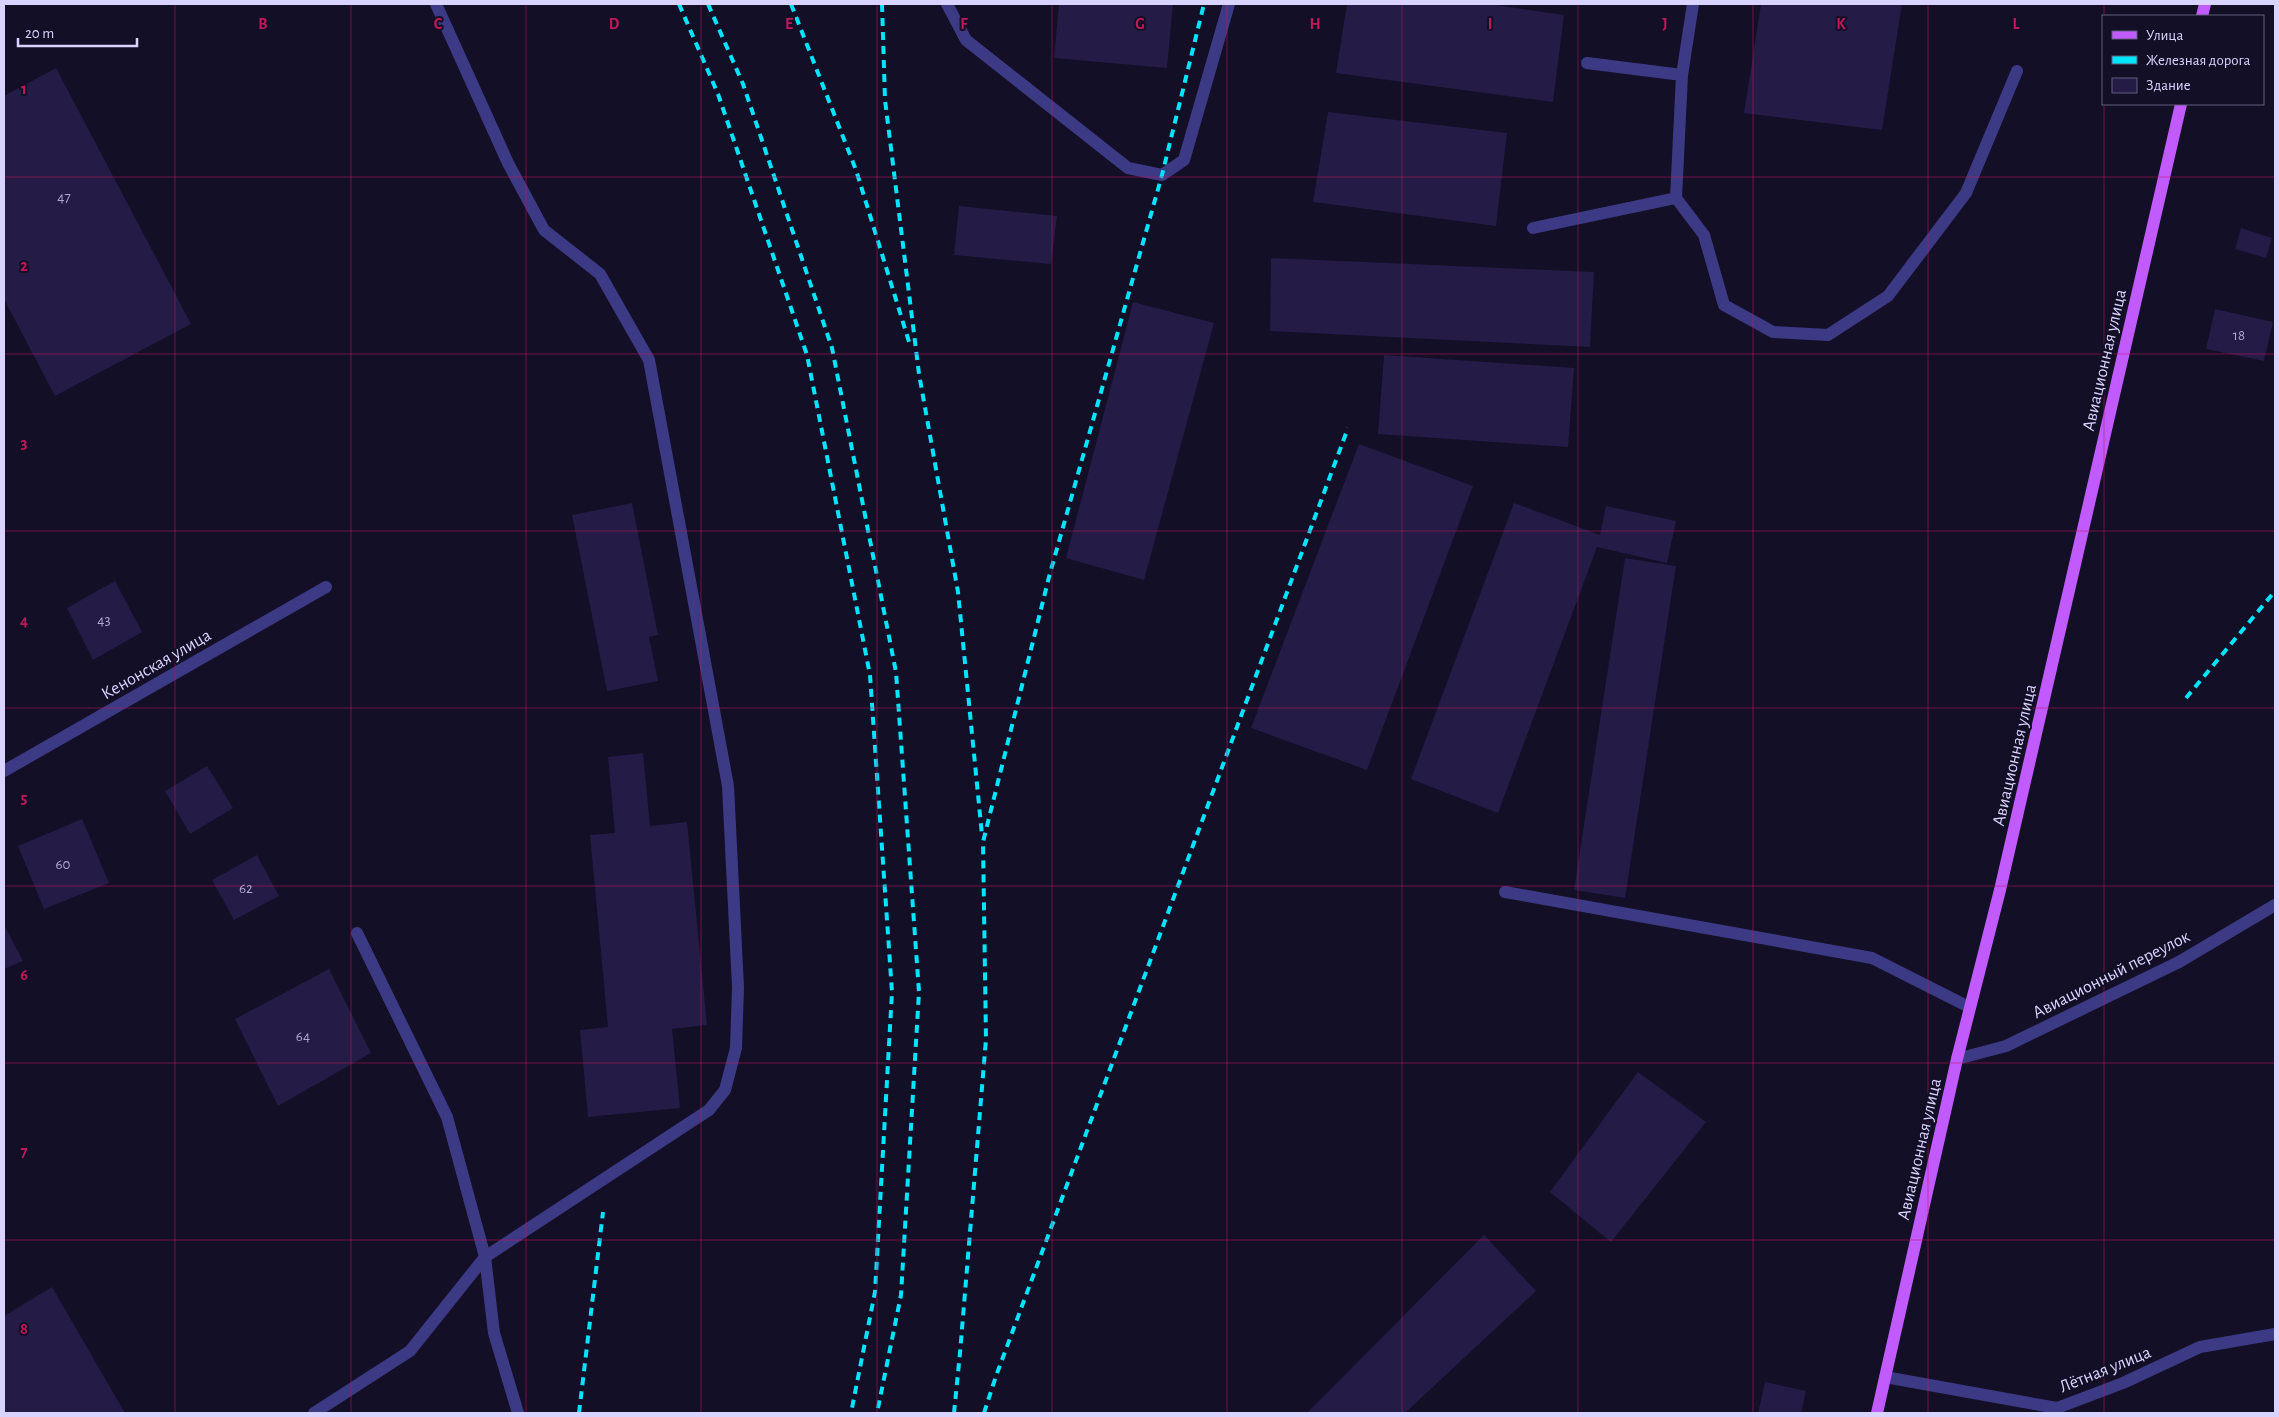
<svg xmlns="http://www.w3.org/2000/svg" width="2279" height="1417" viewBox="0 0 2279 1417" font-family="'Alegreya Sans',sans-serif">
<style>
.building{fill:#241b47}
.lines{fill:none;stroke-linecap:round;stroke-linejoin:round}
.minor{stroke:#3d3a85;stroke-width:12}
.major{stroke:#c25bff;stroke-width:12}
.rail{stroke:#00e5ff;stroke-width:4;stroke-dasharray:8 6;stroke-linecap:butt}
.grid{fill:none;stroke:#c2185b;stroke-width:1;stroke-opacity:0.55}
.labels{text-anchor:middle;stroke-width:4;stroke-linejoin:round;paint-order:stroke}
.number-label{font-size:15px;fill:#aca6d1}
.street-label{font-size:18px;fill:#d9d4ff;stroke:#130f26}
.grid-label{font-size:16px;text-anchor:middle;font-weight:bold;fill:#c2185b;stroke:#130f26;stroke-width:4;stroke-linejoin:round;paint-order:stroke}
</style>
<rect width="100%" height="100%" fill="#130f26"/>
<g class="building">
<polygon points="1059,4 1173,4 1167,68 1054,58"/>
<polygon points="1347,4 1489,4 1564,15 1553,102 1336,73"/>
<polygon points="1761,4 1902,4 1882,130 1744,113"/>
<polygon points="56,68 191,324 55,396 4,299 4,96"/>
<polygon points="1328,112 1507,133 1496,226 1313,202"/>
<polygon points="959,206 1057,216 1051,264 954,255"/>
<polygon points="2241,228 2272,238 2266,258 2235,249"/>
<polygon points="1271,258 1594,272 1590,347 1270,331"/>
<polygon points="1133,302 1214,323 1144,580 1066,558"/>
<polygon points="2215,309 2273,322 2264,361 2206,349"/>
<polygon points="1384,355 1574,368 1568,447 1378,434"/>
<polygon points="1359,444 1473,486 1367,770 1251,728"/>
<polygon points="632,503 658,635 649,637 658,681 607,691 572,515"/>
<polygon points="1514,503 1600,535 1606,506 1676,521 1667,563 1597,547 1498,813 1411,779"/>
<polygon points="1625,558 1676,566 1625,898 1574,890"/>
<polygon points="115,581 142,632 93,660 67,608"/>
<polygon points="643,753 650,826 687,822 707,1025 672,1029 680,1108 588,1117 580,1030 608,1027 590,835 615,833 608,757"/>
<polygon points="207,766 233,808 190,834 165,791"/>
<polygon points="82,819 109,883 44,909 18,846"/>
<polygon points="257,855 279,896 234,920 212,880"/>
<polygon points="4,925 23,961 4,969"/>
<polygon points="329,969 371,1053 278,1106 235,1019"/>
<polygon points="1638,1072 1706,1122 1611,1242 1550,1192"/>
<polygon points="1484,1235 1536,1291 1405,1413 1307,1413"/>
<polygon points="52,1287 125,1413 4,1413 4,1316"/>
<polygon points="1765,1382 1806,1391 1801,1413 1758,1413"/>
</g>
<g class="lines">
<g class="minor">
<polyline points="947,4 966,40 1128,168 1162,175 1184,160 1229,4"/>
<polyline points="1587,63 1682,75 1676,198"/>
<polyline points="1682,75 1693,4"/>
<polyline points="1533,228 1676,198 1704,235 1724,305 1773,332 1828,335 1888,296 1966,193 2017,71"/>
<polyline points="4,771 326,587"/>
<polyline points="1505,892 1872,958 1969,1007"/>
<polyline points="357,933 447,1117 485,1257 494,1333 518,1413"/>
<polyline points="1957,1059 2006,1046 2179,962 2275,905"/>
<polyline points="1885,1377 2057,1408 2123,1383 2200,1347 2275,1334"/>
<polyline points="314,1413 410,1351 485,1257 709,1110 725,1090 736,1048 738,987 728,786 649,360 600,274 544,230 508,163 436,4"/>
</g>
<g class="major">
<polyline points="2202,16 2205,4"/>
<polyline points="1877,1413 1957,1059 2000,890 2181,104"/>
</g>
<g class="rail">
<polyline points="679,4 718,94 807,355 870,675 892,992 875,1292 851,1413"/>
<polyline points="708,4 743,84 832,348 896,672 919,992 901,1295 877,1413"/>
<polyline points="791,4 856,170 910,345"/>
<polyline points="882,4 885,100 919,374 958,592 982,835"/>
<polyline points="2186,698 2275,591"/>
<polyline points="579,1413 603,1212"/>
<polyline points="954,1413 960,1353 986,1039 983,842 1049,577 1162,175 1204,4"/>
<polyline points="984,1413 996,1376 1348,428"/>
</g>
</g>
<path class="grid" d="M175 4V1413M351 4V1413M526 4V1413M701 4V1413M877 4V1413M1052 4V1413M1227 4V1413M1402 4V1413M1578 4V1413M1753 4V1413M1928 4V1413M2104 4V16M2104 104V1413M4 177H2275M4 354H2275M4 531H2275M4 708H2275M4 886H2275M4 1063H2275M4 1240H2275"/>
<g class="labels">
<g class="number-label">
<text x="64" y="202">47</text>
<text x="2239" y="340">18</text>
<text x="104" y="625">43</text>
<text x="63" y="869">60</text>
<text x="246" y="893">62</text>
<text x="303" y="1041">64</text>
</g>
<g class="street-label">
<text transform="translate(2104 360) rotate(-77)" y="6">Авиационная улица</text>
<text transform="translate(156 664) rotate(-30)" y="6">Кенонская улица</text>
<text transform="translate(2014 755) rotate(-77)" y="6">Авиационная улица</text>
<text transform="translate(2111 974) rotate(-27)" y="6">Авиационный переулок</text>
<text transform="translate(1919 1149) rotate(-77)" y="6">Авиационная улица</text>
<text transform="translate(2105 1369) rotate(-22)" y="6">Лётная улица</text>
</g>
</g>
<g class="grid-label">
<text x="263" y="29">B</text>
<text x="438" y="29">C</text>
<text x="614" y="29">D</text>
<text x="789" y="29">E</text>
<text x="964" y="29">F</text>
<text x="1140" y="29">G</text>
<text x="1315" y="29">H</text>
<text x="1490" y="29">I</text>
<text x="1665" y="29">J</text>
<text x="1841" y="29">K</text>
<text x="2016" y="29">L</text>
<text x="24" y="94">1</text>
<text x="24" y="271">2</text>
<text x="24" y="448">3</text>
<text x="24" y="626">4</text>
<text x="24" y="803">5</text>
<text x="24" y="980">6</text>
<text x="24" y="1157">7</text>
<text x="24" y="1334">8</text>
</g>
<rect width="2279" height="1417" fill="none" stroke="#d9d4ff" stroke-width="10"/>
<rect x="2102" y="15" width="162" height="90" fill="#130f26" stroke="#625e7d"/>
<rect x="2112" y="31" width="25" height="8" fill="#c25bff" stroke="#625e7d"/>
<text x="2146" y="40" font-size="15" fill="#d9d4ff">Улица</text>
<rect x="2112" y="56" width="25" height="8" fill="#00e5ff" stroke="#625e7d"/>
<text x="2146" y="65" font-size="15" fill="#d9d4ff">Железная дорога</text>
<rect x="2112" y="78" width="25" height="15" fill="#241b47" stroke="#625e7d"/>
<text x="2146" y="90" font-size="15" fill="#d9d4ff">Здание</text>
<path d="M18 38v8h119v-8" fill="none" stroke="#d9d4ff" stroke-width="2.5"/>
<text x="25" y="38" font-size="15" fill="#d9d4ff" stroke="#130f26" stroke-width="4" paint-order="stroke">20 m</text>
</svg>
